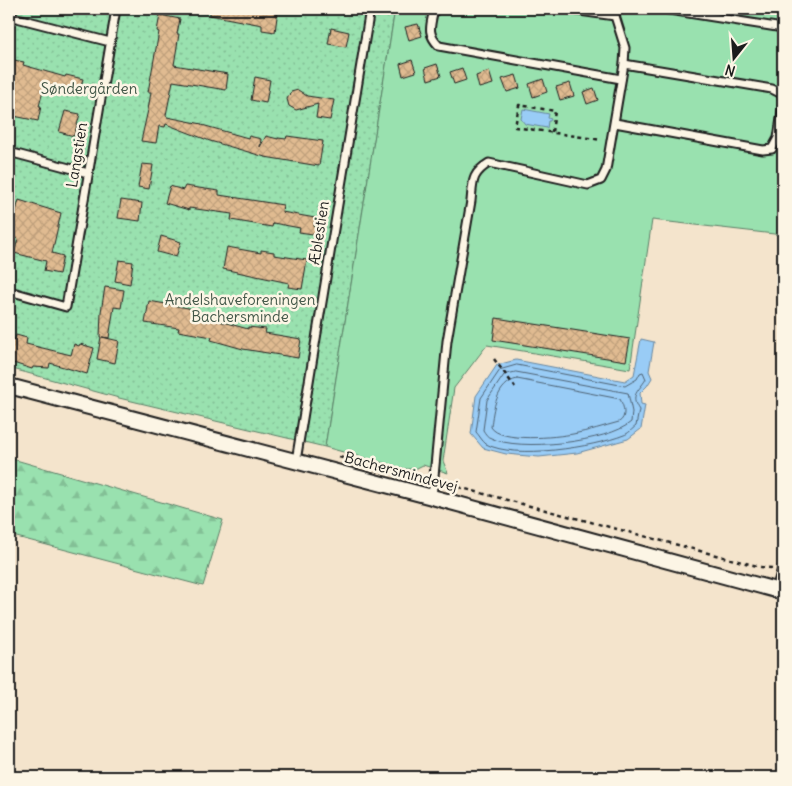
<svg xmlns="http://www.w3.org/2000/svg" width="792" height="786" viewBox="0 0 792 786" font-family="Delius,sans-serif">
<style>
.grass{fill:url(#grass-dots);stroke:#5a7e66}
.forest{fill:url(#forest-firs);stroke:#5a7e66}
.park{fill:#99e1af;stroke:#5a7e66}
.water{fill:#99ccf6;stroke:#67869f}
.lines{fill:none;stroke-linecap:round;stroke-linejoin:round}
.shore{stroke:#4e6273;stroke-width:1}
.building{fill:url(#building-cross-hatch);stroke:#1c1c1c}
.service-casing{stroke:#1c1c1c;stroke-width:11}
.minor-casing{stroke:#1c1c1c;stroke-width:18}
.path{stroke:#1c1c1c;stroke-width:2.5;stroke-dasharray:4 4;stroke-linecap:butt}
.service{stroke:#fcf5e5;stroke-width:7}
.minor{stroke:#fcf5e5;stroke-width:14}
.labels{text-anchor:middle;stroke-width:5;stroke-linejoin:round;paint-order:stroke}
.park-label{font-size:15px;fill:#425748;stroke:#fcf5e5}
.street-label{font-size:15px;fill:#1c1c1c;stroke:#fcf5e5}
</style>
<defs>
<pattern id="grass-dots" width="8" height="8" patternUnits="userSpaceOnUse" patternTransform="scale(1.25)"><rect width="8" height="8" fill="#99e1af"/><path d="M2 2h.1M6 6h.1" fill="none" stroke="#83c096" stroke-width="1.8" stroke-linecap="round"/></pattern>
<pattern id="forest-firs" width="22" height="20" patternUnits="userSpaceOnUse" patternTransform="scale(1.25)"><rect width="22" height="20" fill="#99e1af"/><path d="M5 1l3.5 6h-7zM16 11l3.5 6h-7z" fill="#83c096"/></pattern>
<pattern id="building-cross-hatch" width="8" height="8" patternUnits="userSpaceOnUse" patternTransform="scale(1.25)"><rect width="8" height="8" fill="#e0bb91"/><path d="M0 0l8 8M0 8l8-8" fill="none" stroke="#c0a07c"/></pattern>
</defs>
<rect width="100%" height="100%" fill="#f4e4cc"/>
<filter id="ink" filterUnits="userSpaceOnUse"><feTurbulence type="fractalNoise" baseFrequency=".02" numOctaves="2"/><feDisplacementMap in="SourceGraphic" scale="10" xChannelSelector="R" yChannelSelector="G"/><feConvolveMatrix kernelMatrix="1 2 1 2 8 2 1 2 1" color-interpolation-filters="sRGB"/></filter>
<g filter="url(#ink)">
<polygon class="grass" points="9,9 395,9 325,447 119,398 9,368"/>
<polygon class="forest" points="9,458 223,520 203,586 9,535"/>
<polygon class="park" points="395,9 783,9 783,235 652,220 630,369 487,345 454,388 443,461 448,473 423,465 415,469 405,469 325,447"/>
<g class="water">
<polygon points="523,109 549,114 548,118 551,119 550,121 548,121 547,128 525,124 521,119"/>
<polygon points="641,339 654,342 649,371 652,378 647,386 640,393 641,404 645,405 641,429 628,439 577,453 539,457 506,454 483,448 471,434 476,396 497,365 516,360 625,381 634,375"/>
</g>
<g class="lines">
<g class="shore">
<path d="M517 365 625 386 637 379 640 373 643 372 646 379C639 391 629 395 639 410L636 426C632 429 628 434 624 435 594 447 515 460 486 444 482 441 479 435 476 432L481 398 500 370Z"/>
<path d="M516 372 628 393 632 412 631 422C609 442 518 452 491 438 487 437 485 433 483 430L487 400 504 375Z"/>
<path d="M517 379 620 399C624 407 627 417 619 422 604 426 589 431 573 434 557 437 500 443 491 427 493 410 496 384 517 379Z"/>
</g>
</g>
<g class="building">
<polygon points="210,9 278,9 275,32 262,30 262,25 210,15"/>
<polygon points="160,15 180,19 177,34 179,34 174,65 228,74 226,90 173,81 166,115 167,117 202,124 202,125 248,138 249,136 261,139 260,147 266,136 278,139 278,138 286,139 287,136 323,141 319,166 265,157 245,151 210,141 166,124 165,127 159,126 156,143 141,141 148,110 151,92 148,92 159,32 157,31"/>
<polygon points="418,24 422,36 409,40 405,27"/>
<polygon points="331,28 349,32 346,47 328,44"/>
<polygon points="9,59 24,62 23,65 65,77 66,75 83,79 79,92 45,84 39,106 41,106 38,121 9,115"/>
<polygon points="412,60 416,72 403,76 400,64"/>
<polygon points="437,64 441,76 428,80 425,68"/>
<polygon points="462,68 466,80 454,84 450,72"/>
<polygon points="489,71 493,84 479,88 476,76"/>
<polygon points="516,75 520,88 507,92 502,79"/>
<polygon points="255,77 270,80 266,103 251,100"/>
<polygon points="543,79 547,92 533,97 529,84"/>
<polygon points="570,83 574,96 560,100 556,87"/>
<polygon points="594,88 598,100 587,104 583,92"/>
<polygon points="298,90 307,96 334,100 330,120 316,118 318,104 296,110 289,106 287,99 291,92"/>
<polygon points="65,111 80,114 74,136 59,132"/>
<polygon points="142,164 153,165 149,189 138,187"/>
<polygon points="170,186 183,190 185,186 219,191 219,195 283,205 282,212 315,218 314,226 320,235 299,232 300,228 273,223 272,227 231,220 232,214 189,208 189,210 165,203"/>
<polygon points="19,200 61,213 52,253 63,256 59,274 44,271 46,261 14,253 18,239 9,236"/>
<polygon points="121,200 142,203 140,221 118,218"/>
<polygon points="161,236 181,242 176,257 157,252"/>
<polygon points="227,247 261,253 261,250 274,252 274,255 307,260 302,289 288,287 289,283 223,269"/>
<polygon points="119,260 133,262 130,284 115,281"/>
<polygon points="105,287 124,290 121,308 114,307 109,338 102,337 119,341 115,363 97,359 101,337 100,337 101,312"/>
<polygon points="149,301 199,310 198,315 248,329 248,327 266,329 265,333 301,339 298,358 243,349 211,340 212,337 178,331 179,328 145,323"/>
<polygon points="496,318 630,339 626,361 493,340"/>
<polygon points="16,335 27,338 26,344 71,355 74,344 79,346 80,344 94,348 87,374 50,363 49,368 33,367 32,369 10,362 12,353 9,352 9,339 14,341"/>
</g>
<g class="lines">
<defs>
<g id="service">
<path d="M434 9C431 25 426 33 439 46L621 79"/>
<polyline points="565,9 615,16"/>
<polyline points="663,9 783,28"/>
<polyline points="9,16 110,42"/>
<polyline points="624,64 772,89 780,93 783,97"/>
<polyline points="615,123 763,150 772,149 778,138 783,105"/>
<polyline points="9,152 88,173"/>
<polyline points="9,291 66,307 116,9"/>
<polyline points="296,461 370,9"/>
<path d="M432 497 447 341 471 201C473 182 471 174 489 163L588 185 601 180 606 170 624 64 625 48 615 16V9"/>
<polyline points="776,590 783,565"/>
</g>
<polyline id="minor" points="9,386 432,497 783,592"/>
</defs>
<use href="#service" class="service-casing"/>
<use href="#minor" class="minor-casing"/>
<g class="path">
<polyline points="552,132 555,111 519,105 515,127 602,140"/>
<polyline points="494,359 515,387"/>
<polyline points="339,457 424,478"/>
<polyline points="443,483 761,567 772,568"/>
</g>
<use href="#service" class="service"/>
<use href="#minor" class="minor"/>
</g>
</g>
<g class="labels">
<g class="park-label">
<text x="89" y="94">Søndergården</text>
<text x="240" y="305">Andelshaveforeningen<tspan x="240" dy="17">Bachersminde</tspan></text>
</g>
<g class="street-label">
<text transform="translate(77 155) rotate(-81)" y="5">Langstien</text>
<text transform="translate(319 233) rotate(-81)" y="5">Æblestien</text>
<text transform="translate(401 472) rotate(15)" y="5">Bachersmindevej</text>
</g>
</g>
<rect width="792" height="786" fill="none" stroke="#fcf5e5" stroke-width="30"/>
<rect x="15" y="15" width="762" height="756" fill="none" stroke="#1c1c1c" stroke-width="2" filter="url(#ink)"/>
<g transform="translate(734 58) rotate(197)" stroke="#fcf5e5" stroke-width="4" paint-order="stroke">
<path d="M0-4L9 19L0 12L-9 19Z" fill="#1c1c1c"/>
<text y="-8" font-size="14" font-weight="bold" text-anchor="middle" fill="#1c1c1c">N</text>
</g>
</svg>
